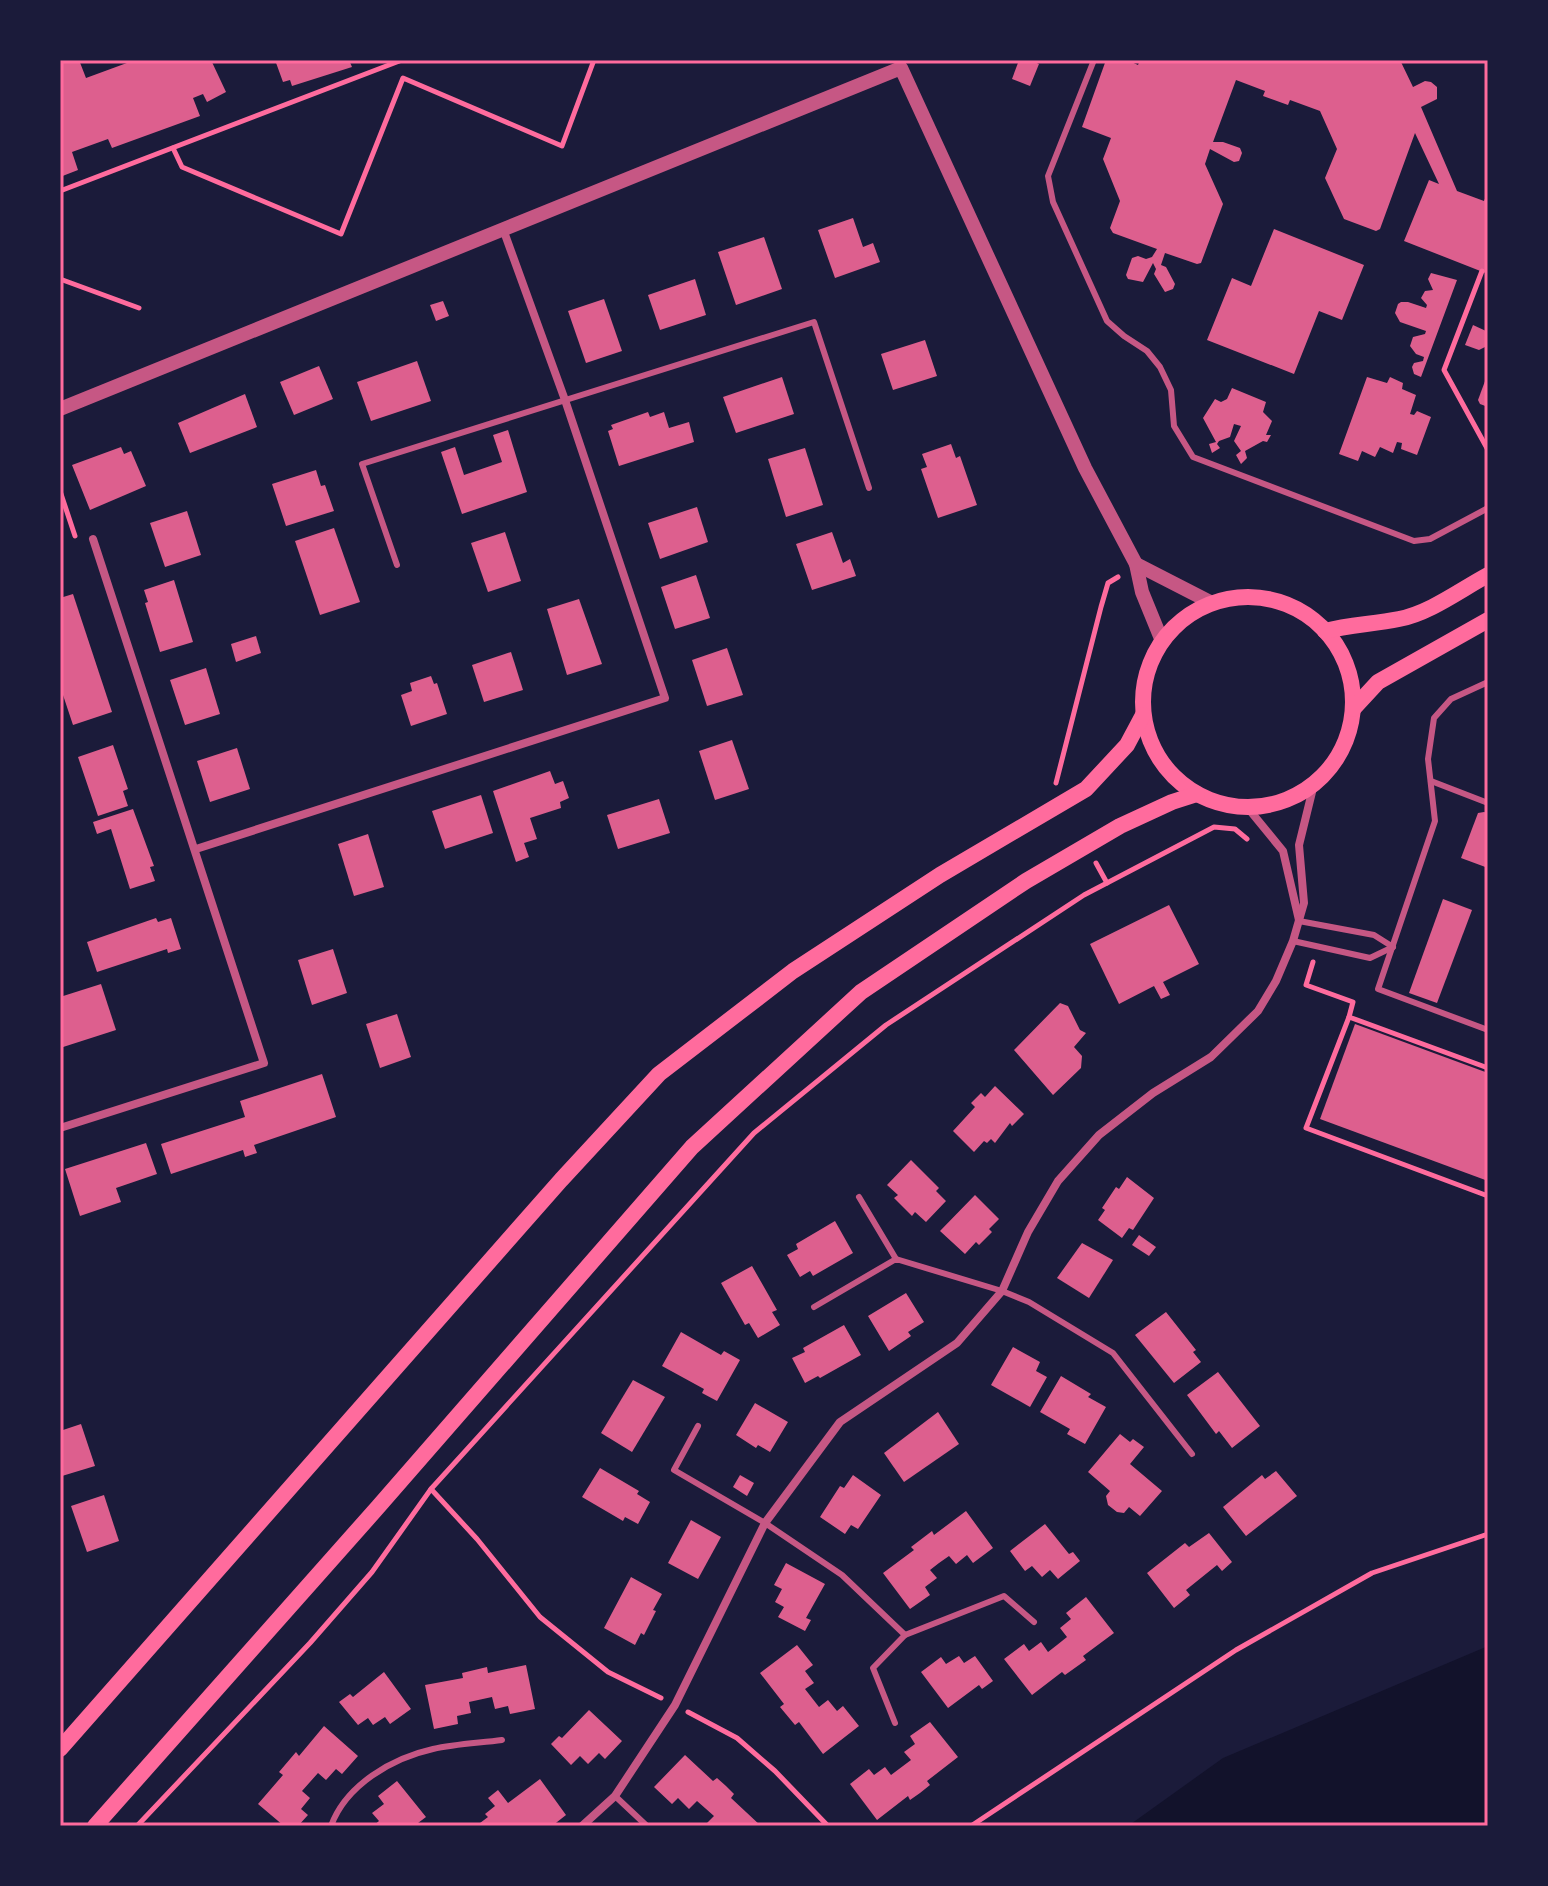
<svg xmlns="http://www.w3.org/2000/svg" width="1548" height="1886" viewBox="0 0 1548 1886" font-family="'Crimson Pro',serif">
<style>
.water{fill:#12122b}
.building{fill:#dd5f8e}
.lines{fill:none;stroke-linecap:round;stroke-linejoin:round}
.path{stroke:#ff6b9d;stroke-width:5}
.service{stroke:#c65784;stroke-width:6}
.minor{stroke:#c65784;stroke-width:8}
.tertiary{stroke:#c65784;stroke-width:14}
.secondary{stroke:#ff6b9d;stroke-width:16}
.neatline{fill:none;stroke:#ff6b9d;stroke-width:3}
</style>
<rect width="100%" height="100%" fill="#1b1b3a"/>
<polygon class="water" points="1488,1646 1488,1826 1128,1826 1223,1758"/>
<g class="building">
<polygon points="60,60 79,60 86,78 135,60 211,60 226,92 207,102 203,94 193,98 200,116 112,148 108,139 72,152 78,170 60,177"/>
<polygon points="275,60 349,60 352,67 292,86 290,80 283,82"/>
<polygon points="1019,60 1030,60 1039,64 1030,86 1012,79"/>
<polygon points="1106,60 1127,60 1138,65 1140,60 1400,60 1413,87 1425,81 1431,82 1437,87 1437,99 1421,107 1457,191 1484,201 1488,192 1488,274 1404,241 1429,180 1439,184 1415,133 1380,229 1376,231 1344,219 1325,178 1337,149 1320,111 1290,100 1288,105 1263,96 1265,91 1236,80 1213,142 1223,142 1240,148 1242,153 1239,161 1234,162 1210,149 1205,164 1223,204 1201,263 1197,264 1165,253 1161,265 1166,267 1175,284 1173,289 1165,292 1154,274 1156,269 1153,263 1143,282 1128,279 1126,275 1132,258 1138,256 1146,259 1152,257 1157,249 1113,233 1110,228 1120,201 1103,159 1111,138 1082,127"/>
<polygon points="853,218 863,247 873,243 880,262 835,278 818,230"/>
<polygon points="1274,229 1364,265 1342,320 1319,311 1294,374 1207,340 1232,278 1251,286"/>
<polygon points="764,237 782,289 736,305 718,252"/>
<polygon points="1431,273 1457,280 1421,377 1414,374 1412,367 1414,363 1423,361 1424,357 1416,354 1410,346 1413,337 1425,334 1426,331 1400,322 1395,313 1398,304 1401,302 1408,302 1426,308 1427,305 1421,298 1425,291 1433,290 1428,279"/>
<polygon points="695,279 706,315 660,330 648,295"/>
<polygon points="604,299 622,351 586,363 568,311"/>
<polygon points="443,301 449,316 436,321 430,305"/>
<polygon points="1473,325 1486,331 1487,346 1479,350 1465,345"/>
<polygon points="925,340 937,376 893,390 881,354"/>
<polygon points="417,361 431,401 371,421 357,382"/>
<polygon points="319,366 333,399 294,415 280,382"/>
<polygon points="1488,373 1488,407 1480,404 1478,400"/>
<polygon points="782,377 794,414 736,433 723,397"/>
<polygon points="1367,377 1387,383 1390,377 1403,383 1402,389 1416,395 1410,414 1414,415 1417,411 1431,417 1417,455 1401,449 1402,443 1397,442 1393,453 1380,447 1375,457 1362,451 1358,461 1339,454"/>
<polygon points="1232,388 1266,402 1263,412 1272,421 1266,435 1271,435 1267,442 1263,441 1245,451 1247,458 1241,464 1236,455 1241,451 1234,441 1241,426 1234,424 1230,437 1219,441 1217,444 1220,448 1212,453 1209,444 1216,442 1203,418 1215,399 1221,402 1227,399"/>
<polygon points="245,394 257,427 190,453 178,423"/>
<polygon points="648,412 650,417 664,412 669,428 689,422 694,442 619,466 608,431 613,429 611,425"/>
<polygon points="508,430 527,492 462,514 441,452 455,447 464,475 502,462 493,435"/>
<polygon points="951,444 956,458 960,456 977,505 938,518 921,469 927,467 922,454"/>
<polygon points="121,447 124,454 131,451 146,486 90,510 72,465"/>
<polygon points="805,448 823,505 786,517 768,459"/>
<polygon points="316,470 321,486 325,485 334,511 286,526 272,484"/>
<polygon points="697,507 708,542 660,559 648,523"/>
<polygon points="187,511 201,555 165,567 150,523"/>
<polygon points="334,528 360,602 320,615 295,541"/>
<polygon points="505,532 521,581 488,592 471,543"/>
<polygon points="832,532 843,563 850,559 856,576 812,590 796,544"/>
<polygon points="696,575 710,618 675,629 661,587"/>
<polygon points="174,580 193,642 160,652 145,603 148,602 144,590"/>
<polygon points="73,594 112,712 73,725 60,686 60,598"/>
<polygon points="579,599 602,664 567,675 547,609"/>
<polygon points="256,636 261,653 236,662 231,644"/>
<polygon points="727,648 743,695 707,706 692,660"/>
<polygon points="511,652 523,690 484,702 472,665"/>
<polygon points="206,668 220,714 185,725 170,680"/>
<polygon points="431,676 434,684 437,683 447,714 411,726 401,695 412,691 410,683"/>
<polygon points="732,740 749,789 715,800 699,751"/>
<polygon points="113,745 128,789 123,791 128,806 98,816 78,757"/>
<polygon points="237,748 250,789 210,802 197,761"/>
<polygon points="550,771 555,784 563,781 569,798 560,802 561,808 530,818 537,839 524,843 529,857 516,862 493,791"/>
<polygon points="481,795 493,833 445,849 432,811"/>
<polygon points="659,799 670,833 618,849 607,815"/>
<polygon points="133,809 154,866 150,867 155,881 130,889 111,829 97,834 93,822"/>
<polygon points="1484,812 1488,813 1488,868 1461,858 1478,813"/>
<polygon points="368,834 384,887 354,896 338,844"/>
<polygon points="1443,899 1472,910 1437,1003 1409,993"/>
<polygon points="1169,905 1199,964 1163,982 1170,995 1161,999 1154,986 1119,1004 1090,944"/>
<polygon points="156,918 158,922 171,918 181,949 168,953 167,949 97,972 87,942"/>
<polygon points="333,949 347,993 312,1005 298,960"/>
<polygon points="101,984 116,1030 60,1048 60,997"/>
<polygon points="1060,1003 1068,1006 1080,1030 1086,1033 1074,1047 1082,1056 1081,1068 1053,1095 1014,1050"/>
<polygon points="397,1014 411,1057 380,1068 366,1024"/>
<polygon points="1355,1024 1488,1073 1488,1181 1320,1119"/>
<polygon points="322,1074 336,1117 254,1145 257,1153 245,1157 243,1150 171,1174 161,1144 245,1117 240,1101"/>
<polygon points="995,1086 1024,1114 1012,1126 1010,1123 995,1143 991,1139 987,1143 984,1141 974,1152 953,1131 975,1107 971,1103 981,1093 985,1097"/>
<polygon points="146,1143 157,1174 116,1188 121,1202 80,1216 65,1169"/>
<polygon points="911,1160 939,1188 936,1191 946,1201 926,1222 915,1212 912,1216 894,1198 898,1195 887,1185"/>
<polygon points="1127,1177 1154,1198 1133,1230 1129,1228 1122,1238 1098,1220 1105,1210 1102,1208 1116,1187 1119,1189"/>
<polygon points="975,1195 999,1219 989,1229 992,1232 979,1245 976,1242 965,1254 940,1231"/>
<polygon points="835,1221 853,1253 813,1276 810,1271 800,1277 787,1255 798,1249 796,1244"/>
<polygon points="1139,1235 1156,1247 1149,1256 1132,1245"/>
<polygon points="1082,1243 1113,1260 1089,1298 1057,1278"/>
<polygon points="752,1266 777,1310 772,1312 780,1325 758,1338 749,1323 745,1325 721,1283"/>
<polygon points="906,1293 924,1322 908,1332 911,1336 889,1351 868,1316"/>
<polygon points="1166,1312 1196,1350 1193,1352 1201,1362 1174,1383 1135,1335"/>
<polygon points="844,1325 861,1355 820,1378 818,1376 805,1383 792,1358 805,1352 803,1348"/>
<polygon points="681,1332 721,1355 724,1351 740,1360 717,1401 702,1393 704,1389 662,1366"/>
<polygon points="1013,1347 1040,1362 1036,1371 1047,1377 1030,1407 991,1385"/>
<polygon points="1218,1372 1260,1426 1232,1448 1219,1431 1216,1434 1187,1395"/>
<polygon points="1061,1376 1091,1394 1088,1397 1106,1407 1085,1444 1067,1434 1070,1429 1040,1412"/>
<polygon points="633,1380 665,1397 632,1452 601,1433"/>
<polygon points="755,1403 788,1422 770,1452 758,1445 756,1448 736,1435"/>
<polygon points="938,1412 959,1444 904,1482 884,1453"/>
<polygon points="81,1424 95,1466 62,1476 60,1431"/>
<polygon points="1120,1434 1130,1442 1133,1439 1144,1447 1130,1464 1162,1491 1140,1516 1129,1507 1124,1513 1117,1512 1108,1505 1106,1496 1110,1491 1088,1472"/>
<polygon points="600,1468 639,1491 637,1494 650,1502 638,1524 625,1517 623,1521 582,1497"/>
<polygon points="1276,1471 1297,1496 1246,1536 1223,1507 1262,1475 1265,1479"/>
<polygon points="740,1475 754,1483 747,1496 733,1487"/>
<polygon points="853,1475 881,1495 858,1529 851,1525 845,1534 820,1517 840,1486 844,1488"/>
<polygon points="104,1495 119,1541 87,1552 71,1506"/>
<polygon points="966,1511 993,1548 973,1563 967,1555 956,1564 949,1556 939,1563 930,1570 937,1578 925,1587 930,1595 910,1609 883,1573 914,1550 911,1547 932,1531 934,1535"/>
<polygon points="691,1520 721,1537 698,1579 668,1563"/>
<polygon points="1045,1524 1069,1554 1073,1552 1080,1561 1058,1579 1050,1570 1042,1577 1032,1566 1025,1571 1010,1551"/>
<polygon points="1209,1533 1232,1562 1222,1571 1217,1565 1186,1590 1190,1595 1174,1608 1147,1573 1185,1543 1189,1547"/>
<polygon points="786,1563 825,1584 806,1618 811,1620 805,1631 778,1617 784,1607 775,1602 782,1589 774,1585"/>
<polygon points="631,1577 662,1594 653,1610 656,1611 644,1635 641,1633 635,1645 604,1628"/>
<polygon points="1086,1597 1114,1633 1083,1656 1086,1660 1065,1675 1062,1672 1032,1695 1004,1659 1024,1644 1029,1651 1041,1642 1048,1652 1057,1645 1067,1637 1060,1628 1071,1619 1066,1613"/>
<polygon points="797,1645 813,1665 805,1671 814,1683 805,1689 819,1707 828,1700 837,1711 843,1706 859,1726 823,1754 799,1722 795,1725 780,1707 784,1704 760,1673"/>
<polygon points="959,1656 964,1663 975,1656 993,1681 982,1689 979,1685 948,1708 921,1672 941,1657 946,1664"/>
<polygon points="526,1665 535,1709 510,1714 508,1706 495,1709 492,1697 469,1702 471,1713 457,1716 458,1724 434,1729 425,1685 463,1678 462,1673 487,1667 488,1673"/>
<polygon points="384,1672 411,1709 390,1724 385,1717 373,1725 368,1718 358,1725 339,1702 350,1694 353,1697"/>
<polygon points="589,1710 622,1741 605,1759 599,1753 588,1764 580,1756 571,1765 551,1744 559,1736 562,1738"/>
<polygon points="930,1722 958,1757 927,1781 930,1785 920,1793 910,1800 908,1796 877,1820 850,1784 869,1769 874,1775 885,1767 891,1775 911,1760 904,1752 915,1744 910,1736"/>
<polygon points="324,1726 358,1756 342,1774 336,1769 326,1780 318,1773 302,1791 310,1798 301,1809 308,1815 298,1826 284,1826 258,1804 283,1775 279,1772 296,1752 299,1756"/>
<polygon points="685,1755 713,1781 717,1778 726,1786 734,1794 731,1798 761,1826 709,1826 706,1824 714,1816 697,1801 689,1809 678,1798 672,1804 654,1787"/>
<polygon points="540,1779 566,1815 552,1826 543,1826 541,1823 537,1826 525,1826 523,1823 519,1826 476,1826 488,1817 485,1814 495,1806 488,1798 498,1790 508,1803"/>
<polygon points="397,1781 426,1817 414,1826 373,1826 379,1821 372,1813 384,1804 378,1796"/>
</g>
<g class="lines">
<g class="path">
<polyline points="173,148 182,167 341,234 403,78 562,146 594,60"/>
<polyline points="60,191 402,60"/>
<polyline points="1482,271 1444,370 1488,450"/>
<polyline points="60,279 139,308"/>
<polyline points="60,491 75,536"/>
<polyline points="1056,783 1101,607 1108,583 1118,577"/>
<polyline points="1096,863 1107,883"/>
<polyline points="1313,962 1306,985 1353,1002 1349,1017 1488,1068"/>
<polyline points="1349,1017 1306,1128 1488,1196"/>
<polyline points="431,1489 477,1539 540,1617 608,1672 661,1698"/>
<polyline points="688,1712 737,1738 775,1771 828,1826"/>
<polyline points="137,1826 310,1643 372,1572 431,1489 754,1133 886,1025 1084,895 1214,827 1235,829 1247,839"/>
<polyline points="971,1826 1236,1650 1372,1573 1488,1534"/>
</g>
<g class="service">
<polyline points="1094,60 1048,176 1053,202 1107,321 1124,336 1147,351 1160,367 1171,390 1174,426 1193,457 1414,541 1430,539 1488,508"/>
<polyline points="397,565 362,464 814,322 869,488"/>
<polyline points="1488,682 1451,699 1434,718 1428,759 1435,821 1378,989 1488,1030"/>
<polyline points="1431,781 1488,803"/>
<polyline points="1299,921 1374,935 1393,947"/>
<polyline points="1293,941 1370,958 1393,947"/>
<polyline points="859,1197 896,1259"/>
<polyline points="814,1307 896,1259 1002,1291 1029,1302 1113,1353 1192,1454"/>
<polyline points="698,1426 674,1470 765,1523 842,1575 905,1635 873,1668 895,1723"/>
<polyline points="905,1635 1004,1596 1034,1622"/>
<polyline points="615,1796 647,1826"/>
<path d="M331 1826C346 1785 392 1758 433 1749 455 1744 479 1743 502 1740"/>
</g>
<g class="minor">
<polyline points="1247,807 1283,851 1299,920"/>
<polyline points="196,849 665,698 565,400 503,229"/>
<polyline points="60,1128 264,1063 93,539"/>
<polyline points="582,1826 615,1796 675,1705 765,1523 840,1422 957,1343 1002,1291 1028,1232 1058,1181 1099,1135 1153,1093 1211,1057 1258,1011 1276,981 1293,941 1304,903 1299,845 1314,784"/>
</g>
<g class="tertiary">
<polyline points="60,409 901,68 1085,468 1136,564 1142,592 1162,641"/>
<polyline points="1136,564 1212,603"/>
</g>
<g class="secondary">
<circle cx="1248" cy="702" r="105"/>
<path d="M1325 631C1349 625 1374 624 1399 619 1430 613 1460 590 1488 575"/>
<polyline points="1353,709 1378,682 1488,620"/>
<polyline points="60,1749 561,1180 659,1074 793,971 940,875 1086,789 1127,745 1143,715"/>
<polyline points="95,1826 378,1507 692,1147 861,992 1026,881 1120,826 1172,802 1197,794"/>
</g>
</g>
<rect width="1548" height="1886" fill="none" stroke="#1b1b3a" stroke-width="124"/>
<rect x="62" y="62" width="1424" height="1762" class="neatline"/>
</svg>
